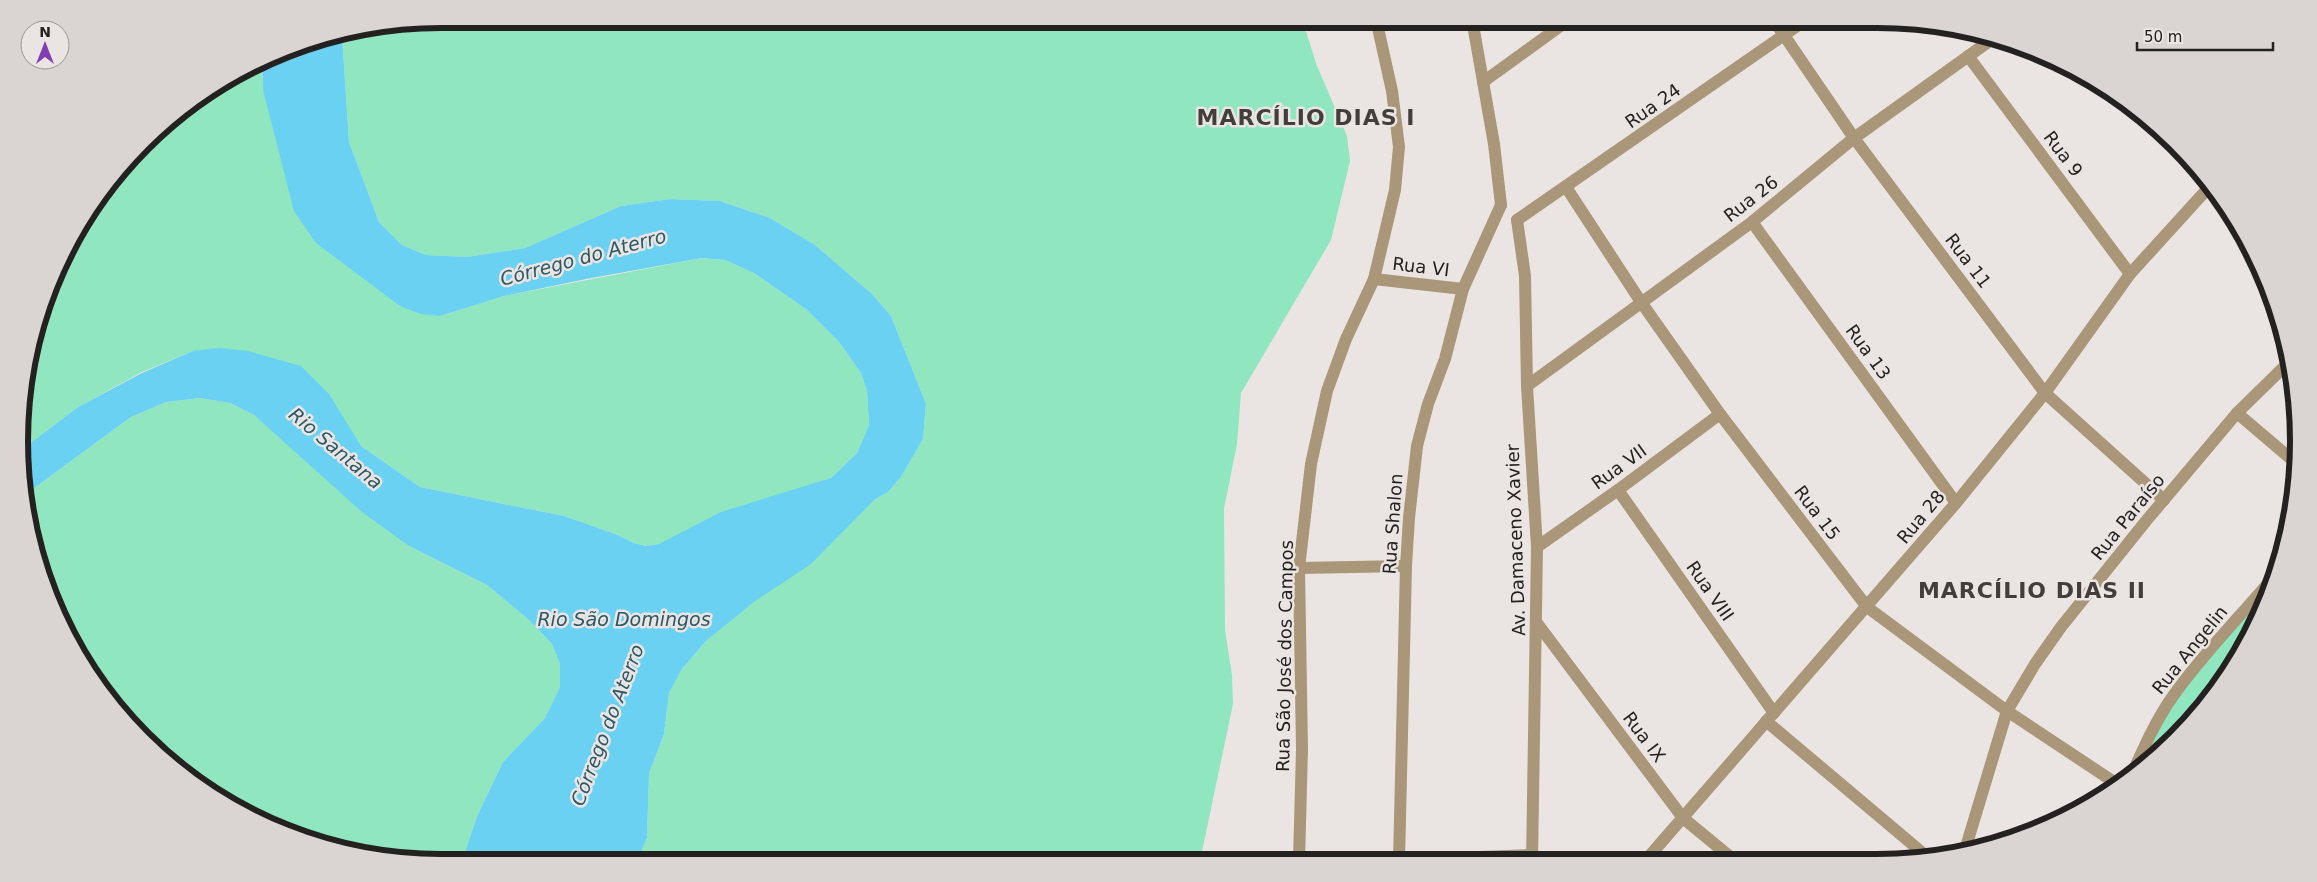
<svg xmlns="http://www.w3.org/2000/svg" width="2317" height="882" viewBox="0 0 2317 882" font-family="'DejaVu Sans',sans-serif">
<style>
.green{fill:#8fe6bf}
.water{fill:#6ad1f3}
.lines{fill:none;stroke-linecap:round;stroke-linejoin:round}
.street{stroke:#aa9678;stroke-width:12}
.labels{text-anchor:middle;stroke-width:5;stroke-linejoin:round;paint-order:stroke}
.street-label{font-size:18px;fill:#242221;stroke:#eae5e2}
.water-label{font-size:19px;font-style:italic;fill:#2c5867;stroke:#eae5e2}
.district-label{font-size:22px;font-weight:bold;letter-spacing:1px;fill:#423e3c;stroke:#eae5e2}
.rim{fill:none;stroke:#242221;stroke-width:6}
</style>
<rect width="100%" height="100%" fill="#eae5e2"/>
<g class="green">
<polygon points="441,19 1302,19 1317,66 1347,136 1350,161 1331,240 1241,393 1237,444 1224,509 1225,630 1232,675 1233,704 1200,861 636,863 647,838 649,774 664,734 669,693 682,669 706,641 874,500 888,492 901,477 923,439 926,404 891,316 872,294 815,245 770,218 720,201 670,199 621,206 525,248 467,257 426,255 402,245 379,222 349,142 342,35"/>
<polygon points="262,61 263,90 389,296 400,306 440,316 504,296 702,258 725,260 754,273 807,310 839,342 861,373 867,391 869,425 857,453 831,478 659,544 647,546 634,543 618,535 564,516 420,487 361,446 349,429 193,351 142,372 78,407 24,448 22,386 41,306 75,230 163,123 230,75"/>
<polygon points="200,398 230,403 254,415 409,546 487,585 528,619 552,644 560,664 560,687 545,718 503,762 478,814 461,863 441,863 331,849 255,820 184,776 90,675 51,602 27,524 26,494 131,417 166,402"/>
<polygon points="2262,599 2227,675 2155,758 2139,769 2176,695"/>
</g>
<polygon class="water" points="342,35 349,142 379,222 402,245 426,255 467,257 525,248 621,206 670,199 720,201 770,218 815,245 872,294 891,316 926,404 923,439 901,477 888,492 874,500 811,564 755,601 706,641 682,669 669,693 664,734 649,774 647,838 636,863 461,863 478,814 503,762 545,718 560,687 560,664 552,644 528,619 487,585 409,546 362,512 254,415 230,403 200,398 166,402 131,417 26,494 24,448 78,407 142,373 193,351 219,348 248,351 301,366 329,394 361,446 420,487 564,516 618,535 634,543 646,546 659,544 721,512 831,478 857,453 869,425 867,391 861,373 839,342 807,310 754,273 725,260 702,258 586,279 504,296 440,316 421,314 400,306 316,243 294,211 263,90 262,61 305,41"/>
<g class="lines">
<g class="street">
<polyline points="1472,19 1494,144 1501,205"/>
<polyline points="1773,19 1854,138 2045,393 2164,500"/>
<polyline points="1968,56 2130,274"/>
<polyline points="1483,82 1570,19"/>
<polyline points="1566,187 1641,302 1720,414 1867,607 2007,711 2117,784"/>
<polyline points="1517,220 1525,276 1527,386 1537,547 1532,861"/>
<polyline points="1517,220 1807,19"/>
<polyline points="1752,222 1956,503"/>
<polyline points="1374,279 1463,289"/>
<polyline points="1527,386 1752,222 1854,138 1995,37"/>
<polyline points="2237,413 2297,464"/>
<polyline points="1618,490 1774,713"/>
<polyline points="1537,547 1618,490 1720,414"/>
<polyline points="1299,568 1406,566"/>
<polyline points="1537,623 1683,818 1734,860"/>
<polyline points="1766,721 1931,860"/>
<path d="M2132 774C2144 747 2156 720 2173 696 2202 655 2238 619 2270 581"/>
<polyline points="1965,850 2007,711 2035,664 2061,627 2146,521 2237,413 2289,362"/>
<polyline points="1299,858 1399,860 1533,855"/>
<polyline points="1646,860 1956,503 2045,393 2130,274 2210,186"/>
<polyline points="1299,861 1302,749 1299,568 1311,464 1327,391 1346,339 1374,279 1395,190 1399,147 1392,91 1376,19"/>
<polyline points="1399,861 1406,566 1409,518 1417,446 1428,404 1445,359 1463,289 1501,205"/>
</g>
</g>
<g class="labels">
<g class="street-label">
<text transform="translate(1653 106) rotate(-35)" y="6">Rua 24</text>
<text transform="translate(2063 154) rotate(53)" y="6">Rua 9</text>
<text transform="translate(1751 199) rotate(-38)" y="6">Rua 26</text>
<text transform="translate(1968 261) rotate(53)" y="6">Rua 11</text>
<text transform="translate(1421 267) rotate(7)" y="6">Rua VI</text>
<text transform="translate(1868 352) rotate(54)" y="6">Rua 13</text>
<text transform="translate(1619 467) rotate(-36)" y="6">Rua VII</text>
<text transform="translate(1817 513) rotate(53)" y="6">Rua 15</text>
<text transform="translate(1921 517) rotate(-50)" y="6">Rua 28</text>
<text transform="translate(2128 517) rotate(-51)" y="6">Rua Paraíso</text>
<text transform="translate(1393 524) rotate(-86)" y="6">Rua Shalon</text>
<text transform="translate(1516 540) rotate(-92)" y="6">Av. Damaceno Xavier</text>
<text transform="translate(1710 591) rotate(55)" y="6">Rua VIII</text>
<text transform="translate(2190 650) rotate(-51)" y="6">Rua Angelin</text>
<text transform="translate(1285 656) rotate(-89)" y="6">Rua São José dos Campos</text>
<text transform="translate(1644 737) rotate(53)" y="6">Rua IX</text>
</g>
<g class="water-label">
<text transform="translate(583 257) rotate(-15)" y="7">Córrego do Aterro</text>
<text transform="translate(336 448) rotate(40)" y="7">Rio Santana</text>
<text x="624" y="626">Rio São Domingos</text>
<text transform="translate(607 725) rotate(-69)" y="7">Córrego do Aterro</text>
</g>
<g class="district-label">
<text x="1306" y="125">MARCÍLIO DIAS I</text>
<text x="2032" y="598">MARCÍLIO DIAS II</text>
</g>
</g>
<path d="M0 0H2317V882H0ZM441 28H1877A413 413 0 0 1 2290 441V441A413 413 0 0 1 1877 854H441A413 413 0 0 1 28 441V441A413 413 0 0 1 441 28Z" fill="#dad5d3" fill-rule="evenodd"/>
<path class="rim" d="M441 28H1877A413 413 0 0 1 2290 441V441A413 413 0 0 1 1877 854H441A413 413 0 0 1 28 441V441A413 413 0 0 1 441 28Z"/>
<g transform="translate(45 45)"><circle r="24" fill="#eae5e2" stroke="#9b9795"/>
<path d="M0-4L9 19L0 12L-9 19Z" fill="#813eb1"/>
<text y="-8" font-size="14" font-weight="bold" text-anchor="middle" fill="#242221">N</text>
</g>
<path d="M2137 42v8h136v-8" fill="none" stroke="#242221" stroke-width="2.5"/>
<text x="2144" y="42" font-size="15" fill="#242221" stroke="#eae5e2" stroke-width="4" paint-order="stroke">50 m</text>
</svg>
